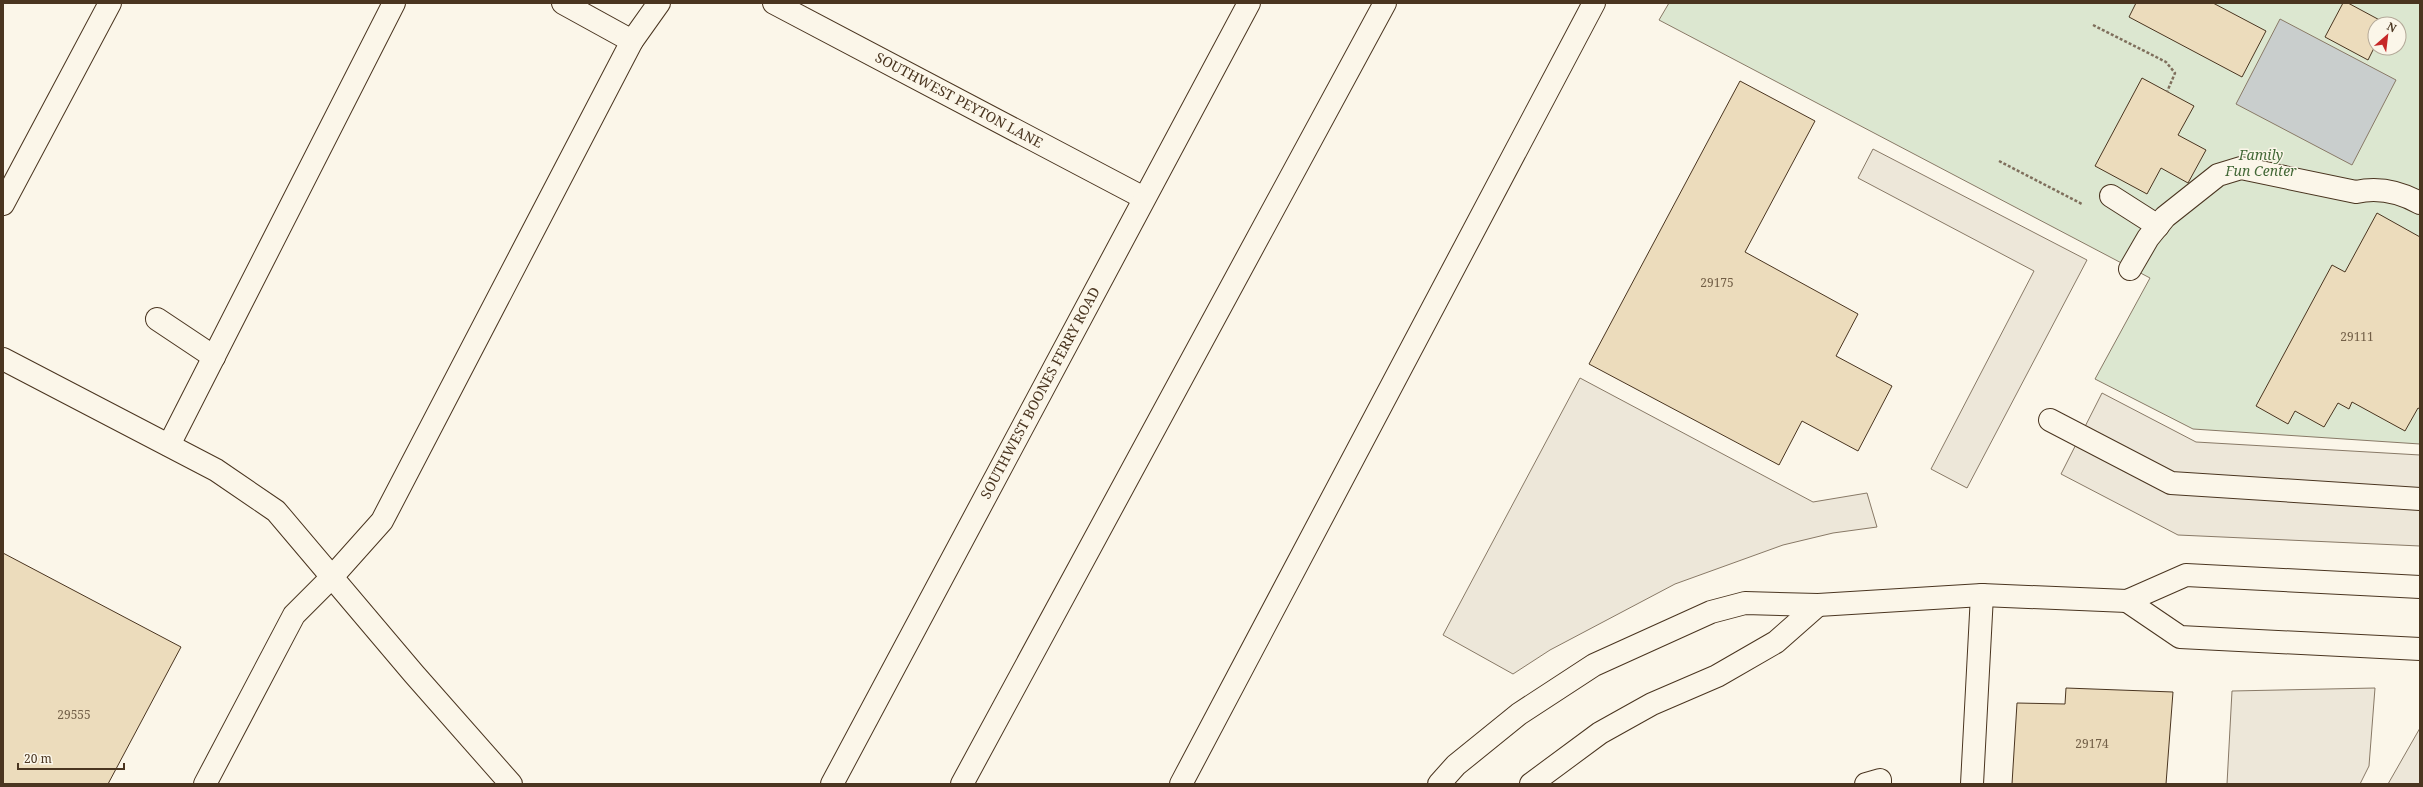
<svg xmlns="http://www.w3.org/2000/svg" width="2423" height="787" viewBox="0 0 2423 787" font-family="'Noto Serif',serif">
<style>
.green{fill:#dce7d0;stroke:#887966;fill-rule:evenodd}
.parking{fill:#ede7d9;stroke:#887966}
.water{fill:#c9cecd;stroke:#887966}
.building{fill:#ecdcbc;stroke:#4a3520}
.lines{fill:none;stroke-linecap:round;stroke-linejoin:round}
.minor-casing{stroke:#4a3520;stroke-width:24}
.major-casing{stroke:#4a3520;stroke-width:24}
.highway-casing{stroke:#4a3520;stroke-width:24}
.path{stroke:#7f6f5c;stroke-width:2.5;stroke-dasharray:3 2;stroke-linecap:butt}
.minor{stroke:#fbf6e9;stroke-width:22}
.major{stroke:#fbf6e9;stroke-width:22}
.highway{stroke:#fbf6e9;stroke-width:22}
.labels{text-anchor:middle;stroke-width:3;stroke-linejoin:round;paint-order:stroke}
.number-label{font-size:12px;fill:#725f47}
.street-label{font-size:14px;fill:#4a3520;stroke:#fbf6e9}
.park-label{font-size:14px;font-style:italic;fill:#436837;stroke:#fbf6e9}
</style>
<rect width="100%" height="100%" fill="#fbf6e9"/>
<path class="green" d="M1669 3H2420V444L2193 429 2095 379 2150 278 1659 20ZM2375 24H2399V48H2375Z"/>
<g class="parking">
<polygon points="1873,149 2087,260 1967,488 1931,469 2034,271 1858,178"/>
<polygon points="1580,378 1813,502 1867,493 1877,527 1833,533 1783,545 1675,584 1550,650 1513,674 1443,635"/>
<polygon points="2102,393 2196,442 2420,455 2420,546 2178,535 2061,474"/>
<polygon points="2375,688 2369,766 2360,784 2227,784 2232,691"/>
<polygon points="2420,728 2420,784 2388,784"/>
</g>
<polygon class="water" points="2280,19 2396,80 2352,165 2236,104"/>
<g class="building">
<polygon points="2136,3 2213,3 2266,31 2242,77 2129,17"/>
<polygon points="2343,3 2348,3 2387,24 2375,24 2375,46 2368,60 2325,37"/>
<polygon points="2142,78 2194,106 2178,135 2206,150 2188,183 2161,168 2147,194 2095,166"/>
<polygon points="1740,81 1815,121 1745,252 1858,314 1836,356 1892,386 1858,451 1802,421 1779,465 1589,364"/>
<polygon points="2377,213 2420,237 2420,409 2418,408 2405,431 2352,402 2349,409 2338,403 2324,427 2295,411 2288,424 2256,406 2332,265 2345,272"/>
<polygon points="3,553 181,647 108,784 3,784"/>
<polygon points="2066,688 2173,692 2166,784 2012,784 2017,703 2065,704"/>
</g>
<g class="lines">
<defs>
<g id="minor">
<polyline points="563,3 632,41"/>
<polyline points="774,3 1144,198"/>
<polyline points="2111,196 2158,226"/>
<polyline points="3,204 110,3"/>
<path d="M2130 269 2148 238 2165 217 2218 175 2241 168 2356 192C2378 187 2400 192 2420 203"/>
<polyline points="157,319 214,357"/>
<polyline points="3,359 216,470 276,511 414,674 511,784"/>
<polyline points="2050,420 2171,483 2420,499"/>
<polyline points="169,445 394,3"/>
<polyline points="205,784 294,615 332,577 382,521 632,41 659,3"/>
<polyline points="832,784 1249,3"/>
<polyline points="1866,784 1880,780 1880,784"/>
<polyline points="1972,784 1982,595"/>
</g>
<g id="major">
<polyline points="2127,601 2180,637 2420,649"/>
<polyline points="1439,784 1456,765 1519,714 1594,665 1711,612 1745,603 1818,605 1982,595 2127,601 2186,575 2420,587"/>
<polyline points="1531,784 1600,733 1652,704 1717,676 1776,642 1818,605"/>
</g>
<g id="highway">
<polyline points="962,784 1385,3"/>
<polyline points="1181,784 1594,3"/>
</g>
</defs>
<use href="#minor" class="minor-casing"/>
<use href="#major" class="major-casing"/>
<use href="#highway" class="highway-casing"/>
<g class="path">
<polyline points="2093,25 2166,62 2175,73 2167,92"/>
<polyline points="1999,161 2082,204"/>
</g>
<use href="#minor" class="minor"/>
<use href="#major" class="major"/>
<use href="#highway" class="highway"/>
</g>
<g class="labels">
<g class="number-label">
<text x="1717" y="287">29175</text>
<text x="2357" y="341">29111</text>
<text x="74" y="719">29555</text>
<text x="2092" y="748">29174</text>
</g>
<g class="street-label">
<text transform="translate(959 100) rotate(28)" y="5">SOUTHWEST PEYTON LANE</text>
<text transform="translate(1040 393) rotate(-62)" y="5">SOUTHWEST BOONES FERRY ROAD</text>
</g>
<g class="park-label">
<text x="2261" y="160">Family<tspan x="2261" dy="16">Fun Center</tspan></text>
</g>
</g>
<rect width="2423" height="787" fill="none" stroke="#4a3520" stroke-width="8"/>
<g transform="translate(2387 36) rotate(28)"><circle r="19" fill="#fbf6e9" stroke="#b4a999"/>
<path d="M0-3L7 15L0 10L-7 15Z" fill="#c62828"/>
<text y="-6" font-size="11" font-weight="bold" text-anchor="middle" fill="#4a3520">N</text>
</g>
<path d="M18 763v6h106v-6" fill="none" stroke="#4a3520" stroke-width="2"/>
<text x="24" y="763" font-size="12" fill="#4a3520" stroke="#fbf6e9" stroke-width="3" paint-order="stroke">20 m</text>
</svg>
